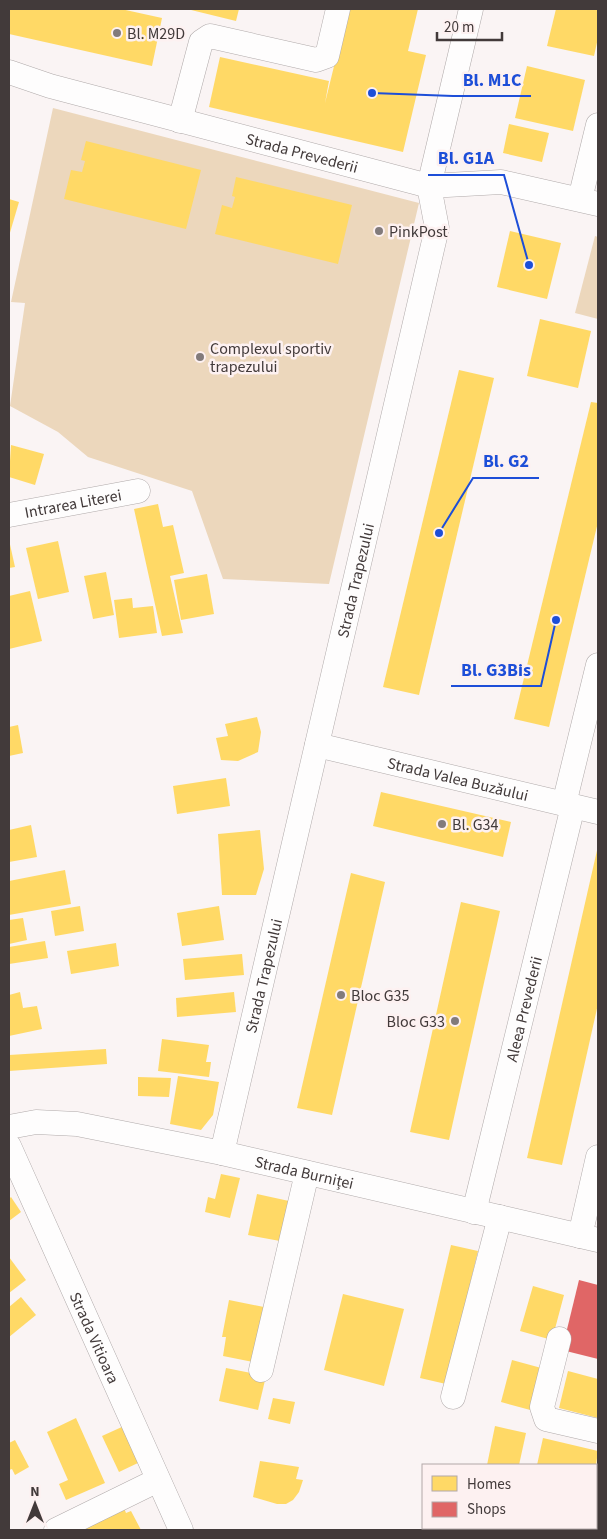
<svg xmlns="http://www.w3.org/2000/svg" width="607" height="1539" viewBox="0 0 607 1539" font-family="'Source Sans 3',sans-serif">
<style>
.green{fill:#ecd7bc}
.homes{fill:#ffd966}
.shops{fill:#e06666}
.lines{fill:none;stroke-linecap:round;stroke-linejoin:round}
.minor-casing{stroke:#b0aaaa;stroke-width:25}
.minor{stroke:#fefdfd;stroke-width:24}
.poi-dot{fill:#827b7b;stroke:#fdf1f1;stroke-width:2}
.labels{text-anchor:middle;stroke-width:5;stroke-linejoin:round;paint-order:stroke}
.poi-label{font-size:16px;fill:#423a3a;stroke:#fdf1f1;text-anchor:start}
.street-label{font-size:16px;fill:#423a3a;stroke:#fdf1f1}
.leader{fill:none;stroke:#1d4ed8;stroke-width:2}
.callout-dot{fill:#1d4ed8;stroke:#fdf1f1;stroke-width:2}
.callout-label{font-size:18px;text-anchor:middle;font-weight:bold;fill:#1d4ed8;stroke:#fdf1f1;stroke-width:5;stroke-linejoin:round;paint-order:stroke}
</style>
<rect width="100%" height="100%" fill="#faf4f4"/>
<g class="green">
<polygon points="53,108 419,203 329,584 223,579 192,491 88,457 58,432 10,406 25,303 11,302"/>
<polygon points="595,236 598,237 598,319 575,313"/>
</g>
<g class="homes">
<polygon points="9,9 121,9 162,18 152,66 9,34"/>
<polygon points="187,9 239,9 236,21"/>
<polygon points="348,9 418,9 408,51 426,55 403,152 209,107 220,57 329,81 325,103"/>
<polygon points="556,9 598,9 598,38 594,56 547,46"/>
<polygon points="527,66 585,80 573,131 515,118"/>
<polygon points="509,124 549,133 542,162 503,153"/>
<polygon points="86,141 201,170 186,229 64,199 71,170 82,172 85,161 81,160"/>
<polygon points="236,177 352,205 338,264 215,234 222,205 232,208 235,197 232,196"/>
<polygon points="9,199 19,202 9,236"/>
<polygon points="510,231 561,243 547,299 497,287"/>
<polygon points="540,319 591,331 578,388 527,376"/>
<polygon points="459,370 494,378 419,695 383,687"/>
<polygon points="591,402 598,403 598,522 549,727 514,719"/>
<polygon points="11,445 44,454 35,485 9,477"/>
<polygon points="158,504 163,527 173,525 184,573 170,576 183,633 162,636 134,509"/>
<polygon points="9,540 15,567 9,568"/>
<polygon points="58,541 69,592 38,599 26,548"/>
<polygon points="106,572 114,615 93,619 84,576"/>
<polygon points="207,574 214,614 181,620 174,580"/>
<polygon points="30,591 42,641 9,649 9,596"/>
<polygon points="132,598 133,608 153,606 157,633 119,638 114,600"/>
<polygon points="257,717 261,732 258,752 238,761 221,760 216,738 228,736 225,724"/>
<polygon points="18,725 23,753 9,756 9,727"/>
<polygon points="226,778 230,806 177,814 173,786"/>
<polygon points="381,792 511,822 503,857 373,826"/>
<polygon points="31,825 37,857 9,862 9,830"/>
<polygon points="260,830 264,869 256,895 222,895 218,834"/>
<polygon points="598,846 598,1004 562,1165 527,1158"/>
<polygon points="65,870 71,904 9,915 9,881"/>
<polygon points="351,873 385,882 332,1115 297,1108"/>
<polygon points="461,902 500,911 449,1140 410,1132"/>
<polygon points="80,906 84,931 55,936 51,911"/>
<polygon points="219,906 224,940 182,946 177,913"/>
<polygon points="23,918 27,940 9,944 9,920"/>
<polygon points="45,941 48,958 9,964 9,947"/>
<polygon points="116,943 119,966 71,974 67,951"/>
<polygon points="242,954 244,975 185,980 183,959"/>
<polygon points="20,992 23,1008 37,1006 42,1029 9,1036 9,995"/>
<polygon points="234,992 236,1012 177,1017 176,998"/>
<polygon points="162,1039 209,1045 206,1062 211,1062 209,1077 158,1071"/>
<polygon points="106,1049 107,1064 9,1071 9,1055"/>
<polygon points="178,1076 219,1082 213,1115 201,1130 170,1124"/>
<polygon points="138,1077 171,1078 169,1097 138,1096"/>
<polygon points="221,1174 240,1178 230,1218 205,1212 208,1197 215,1199"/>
<polygon points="257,1194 289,1201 280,1241 248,1235"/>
<polygon points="11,1197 21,1212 9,1221 9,1199"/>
<polygon points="451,1245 478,1251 446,1384 420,1378"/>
<polygon points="9,1257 26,1280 9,1293"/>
<polygon points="533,1286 564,1295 552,1340 520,1331"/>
<polygon points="343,1294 404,1309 384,1386 324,1370"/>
<polygon points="21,1297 36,1315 9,1337 9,1307"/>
<polygon points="229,1300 264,1307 253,1362 223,1356 226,1337 222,1337"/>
<polygon points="512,1360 545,1369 534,1411 501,1402"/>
<polygon points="226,1368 266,1376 258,1410 219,1401"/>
<polygon points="568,1371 598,1379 598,1418 559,1408"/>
<polygon points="273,1398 295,1402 290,1424 268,1419"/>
<polygon points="76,1418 105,1483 66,1500 59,1484 68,1480 47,1432"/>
<polygon points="124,1426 140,1462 119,1472 102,1436"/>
<polygon points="495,1426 526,1433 519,1465 487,1465"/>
<polygon points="543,1438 598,1451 596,1465 537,1465"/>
<polygon points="15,1440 29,1467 15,1475 12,1469 9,1470 9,1443"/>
<polygon points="260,1461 299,1467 296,1479 303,1480 299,1492 293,1500 286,1504 277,1504 253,1497"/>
<polygon points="124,1508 126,1513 131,1511 141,1530 81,1530"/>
<polygon points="516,1528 516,1530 492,1529 492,1528"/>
<polygon points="533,1528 556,1528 555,1530 533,1530"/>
</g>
<polygon class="shops" points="579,1280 598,1285 598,1359 562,1350"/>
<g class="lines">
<defs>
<g id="minor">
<path id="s1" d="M9 72 50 86 429 186 501 182 598 204"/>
<polyline points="180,121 201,42 210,36 316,60 327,56 338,9"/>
<polyline points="580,199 598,125"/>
<path id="s2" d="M9 515 138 491"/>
<path id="s3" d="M317 745 598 812"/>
<polyline points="564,804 598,665"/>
<path id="s4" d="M9 1127 36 1122 77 1124 222 1153 598 1240"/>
<path id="s5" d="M9 1146 181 1530"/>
<path id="s6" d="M222 1153 437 228 429 186 471 9"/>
<path id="s7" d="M474 1212 573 806"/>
<polyline points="580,1236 598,1157"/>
<polyline points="559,1339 542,1407 546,1419 598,1431"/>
<polyline points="261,1370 307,1173"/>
<polyline points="453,1397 500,1217"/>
<polyline points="56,1530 158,1480"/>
</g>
</defs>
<use href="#minor" class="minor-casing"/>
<use href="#minor" class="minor"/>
</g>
<g class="poi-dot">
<circle cx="117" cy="33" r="5"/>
<circle cx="379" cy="231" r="5"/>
<circle cx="200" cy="357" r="5"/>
<circle cx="442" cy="824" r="5"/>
<circle cx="341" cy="995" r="5"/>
<circle cx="455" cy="1021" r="5"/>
</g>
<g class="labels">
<g class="poi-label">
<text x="127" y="39">Bl. M29D</text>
<text x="389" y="237">PinkPost</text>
<text x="210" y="354">Complexul sportiv<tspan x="210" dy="18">trapezului</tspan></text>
<text x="452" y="830">Bl. G34</text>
<text x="351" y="1001">Bloc G35</text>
<text x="445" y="1027" text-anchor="end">Bloc G33</text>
</g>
<g class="street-label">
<text dy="6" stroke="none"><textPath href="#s1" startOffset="304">Strada Prevederii</textPath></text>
<text dy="6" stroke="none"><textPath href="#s2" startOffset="65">Intrarea Literei</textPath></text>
<text dy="6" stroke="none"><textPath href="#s6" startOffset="588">Strada Trapezului</textPath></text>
<text dy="6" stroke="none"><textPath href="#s3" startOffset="145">Strada Valea Buzăului</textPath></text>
<text dy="6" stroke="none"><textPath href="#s6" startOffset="182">Strada Trapezului</textPath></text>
<text dy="6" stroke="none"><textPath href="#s7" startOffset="209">Aleea Prevederii</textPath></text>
<text dy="6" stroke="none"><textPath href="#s4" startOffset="301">Strada Burniței</textPath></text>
<text dy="6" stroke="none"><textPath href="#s5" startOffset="210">Strada Vitioara</textPath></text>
</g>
</g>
<path class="leader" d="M372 93L453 96H531M529 265L504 175H428M439 533L473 478H539M556 620L541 686H451"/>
<g class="callout-dot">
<circle cx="372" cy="93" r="5"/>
<circle cx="529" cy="265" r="5"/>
<circle cx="439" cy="533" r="5"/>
<circle cx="556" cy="620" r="5"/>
</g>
<g class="callout-label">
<text x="492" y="86">Bl. M1C</text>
<text x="466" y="164">Bl. G1A</text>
<text x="506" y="467">Bl. G2</text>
<text x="496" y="676">Bl. G3Bis</text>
</g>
<rect width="607" height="1539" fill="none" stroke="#423a3a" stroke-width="20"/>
<rect x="422" y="1464" width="175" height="65" fill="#fdf1f1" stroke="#b2a8a8"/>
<rect x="432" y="1476" width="25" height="15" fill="#ffd966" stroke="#b2a8a8"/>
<text x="467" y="1489" font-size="15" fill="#423a3a">Homes</text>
<rect x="432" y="1502" width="25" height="15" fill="#e06666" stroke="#b2a8a8"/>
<text x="467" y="1514" font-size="15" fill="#423a3a">Shops</text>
<g transform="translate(35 1504)" stroke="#fdf1f1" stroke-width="4" paint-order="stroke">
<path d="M0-4L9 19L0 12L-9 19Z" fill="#423a3a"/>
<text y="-8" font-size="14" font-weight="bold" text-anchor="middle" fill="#423a3a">N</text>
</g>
<path d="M437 32v8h65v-8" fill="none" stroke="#423a3a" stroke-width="2.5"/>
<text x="444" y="32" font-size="15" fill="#423a3a" stroke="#fdf1f1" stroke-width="4" paint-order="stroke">20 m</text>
</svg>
